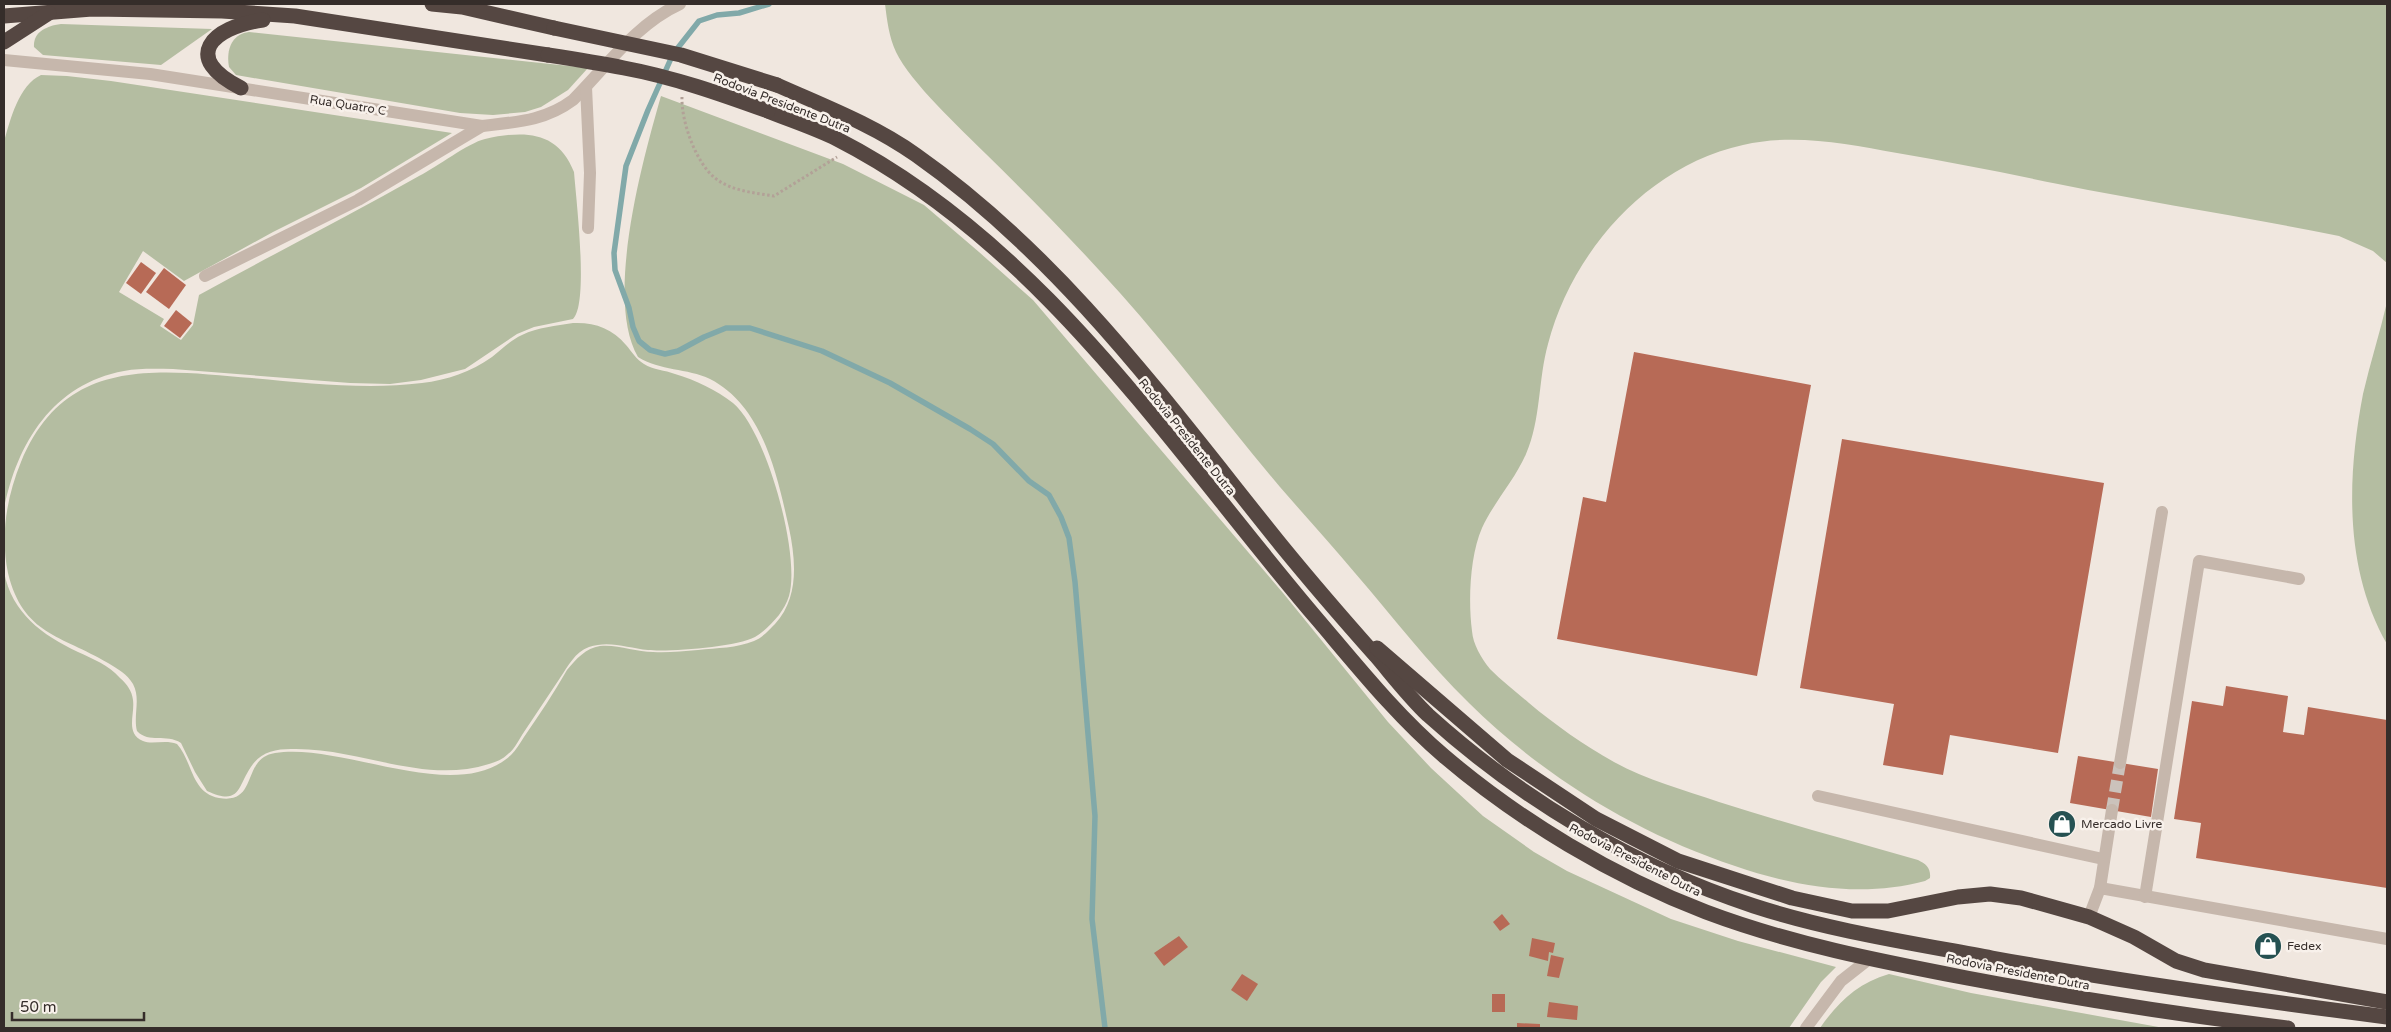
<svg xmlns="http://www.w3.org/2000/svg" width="2391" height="1032" viewBox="0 0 2391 1032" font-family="'Varela Round',sans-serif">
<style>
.green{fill:#b4bda1}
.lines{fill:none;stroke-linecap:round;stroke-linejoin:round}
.stream{stroke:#81a9a9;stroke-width:5.5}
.building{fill:#b76a56}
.minor-tunnel{stroke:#cbc2bb;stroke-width:12;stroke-dasharray:12 6;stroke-linecap:butt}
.path{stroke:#b2a197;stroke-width:3;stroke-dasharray:2.5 2.5;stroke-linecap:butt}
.minor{stroke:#c6b7ac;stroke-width:12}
.highway{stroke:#554742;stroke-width:15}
.highway-bridge{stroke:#554742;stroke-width:15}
.labels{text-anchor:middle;stroke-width:5;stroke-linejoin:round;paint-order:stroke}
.street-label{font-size:12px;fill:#352d2a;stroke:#f8f1eb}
.poi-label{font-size:12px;fill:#352d2a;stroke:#f8f1eb;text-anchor:start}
</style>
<rect width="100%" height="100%" fill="#f0e7df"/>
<g class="green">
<path d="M885 4H2387V263L2373 251 2339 236C2246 217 2152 203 2058 184 2005 173 1951 162 1897 153 1847 144 1794 133 1743 145 1647 166 1572 252 1548 344 1538 380 1541 420 1526 454 1514 481 1494 502 1482 528 1470 555 1468 601 1472 631 1473 644 1481 658 1490 669 1502 681 1516 692 1529 703 1555 725 1584 745 1614 762 1647 780 1684 790 1719 802 1785 823 1851 841 1918 860 1926 864 1931 868 1930 878L1925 881C1862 898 1796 887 1735 866 1636 833 1544 777 1469 703 1428 663 1393 617 1355 573 1331 544 1305 516 1280 487 1226 423 1176 356 1120 293 1077 245 1032 199 986 154 962 130 910 82 896 52 889 37 887 20 885 4Z"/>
<path d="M55 25 61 24 212 29 161 65 43 55 34 47C33 34 43 28 55 25Z"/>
<path d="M249 32 588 68 568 90 541 107 525 112 493 115 460 113 236 75 229 67C226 51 231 34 249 32Z"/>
<path d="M41 75 67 76 111 81 452 133 361 188 273 232 184 281 143 251 119 292 164 319 160 326 181 340 193 325 199 295C272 255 346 217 419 176 437 167 468 143 485 139 525 130 558 131 574 172 576 198 589 304 573 319L534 327 517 334 465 369 421 380 390 384 350 383 173 369C157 369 140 368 124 371 53 384 17 443 4 509V142C10 120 19 85 41 75Z"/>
<path d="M661 96 843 164 924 205 979 252 1033 300 1283 593 1388 722 1431 768 1483 816 1534 852 1567 871 1671 919 1738 941 1836 967 1821 982 1789 1028H4V572C12 613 42 635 78 652 93 659 109 665 120 678 127 684 132 691 133 700 135 715 125 733 143 741 153 745 165 739 177 744 193 762 191 793 219 798 259 805 241 758 275 753 343 742 456 806 511 755 516 750 520 743 524 737 539 715 554 693 567 670 576 659 586 648 600 646 617 644 636 652 653 652 668 653 683 651 698 650 717 648 737 648 754 641 762 638 769 630 775 624 799 598 796 561 789 528 777 475 763 406 710 379 687 368 660 371 638 357 604 299 643 159 661 96Z"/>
<path d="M2387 302V644C2344 569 2347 477 2363 394 2370 363 2380 333 2387 302Z"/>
<path d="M573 323C594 322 612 328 626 345 632 352 636 359 644 364 653 370 665 370 675 374 696 380 716 390 733 403 766 430 801 555 789 596 787 603 783 609 779 615 772 623 764 632 755 637 736 647 670 652 648 650 628 648 609 640 589 647 575 652 568 666 560 678 548 696 536 714 524 732 519 739 515 749 508 754 503 759 496 762 489 764 422 785 359 747 291 749 276 749 262 752 253 764 237 785 242 807 207 791L195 772 181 743C166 733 149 744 137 731 133 715 141 699 133 684 127 674 118 669 108 663 61 635 23 635 8 573 0 535 7 496 21 462 65 355 157 370 252 378 307 383 366 390 422 383 447 380 471 372 492 357 502 349 511 340 522 335 538 327 556 326 573 323Z"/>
<path d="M1889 974 1971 993 2164 1028H1820C1838 1002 1858 983 1889 974Z"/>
</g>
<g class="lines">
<polyline class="stream" points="769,4 739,13 717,15 699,21 673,54 648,110 626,166 614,253 615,270 629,308 633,327 639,341 650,350 665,354 678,351 704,337 726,328 750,328 822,351 890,383 970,429 993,444 1029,481 1049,495 1061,517 1069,538 1075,582 1095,816 1092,919 1105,1028"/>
</g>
<g class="building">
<polygon points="141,262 156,273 141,294 126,283"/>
<polygon points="164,268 186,285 169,309 146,292"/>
<polygon points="176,310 192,323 180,338 164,326"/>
<polygon points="1634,352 1811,385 1757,676 1557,639 1583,497 1606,502"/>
<polygon points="1842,439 2104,483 2058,753 1950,735 1943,775 1883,765 1894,704 1800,688"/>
<polygon points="2226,686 2288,696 2283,732 2304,735 2308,707 2387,720 2387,888 2196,858 2201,823 2174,819 2192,701 2223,706"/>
<polygon points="2078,756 2158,769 2151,817 2070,803"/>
<polygon points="1502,914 1510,924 1500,931 1493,922"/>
<polygon points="1179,936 1188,947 1164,966 1154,953"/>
<polygon points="1532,938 1555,943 1553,953 1549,952 1548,961 1529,956"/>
<polygon points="1551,955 1564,958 1559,978 1547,976"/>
<polygon points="1242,974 1258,984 1247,1001 1231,990"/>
<rect x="1492" y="994" width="13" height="18"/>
<polygon points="1549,1002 1578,1006 1577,1020 1547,1017"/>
<polygon points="1517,1023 1540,1024 1540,1028 1517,1028"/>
</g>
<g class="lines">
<polyline class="minor-tunnel" points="2112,810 2120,763"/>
<path class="path" d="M682 97C681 121 696 163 715 178 731 191 755 193 774 196L837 157"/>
<g class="minor">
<path d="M4 60 150 74 482 126C516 122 545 121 573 100 606 67 636 24 680 4"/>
<polyline points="586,87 590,173 588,228"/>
<polyline points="205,276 358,200 482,126"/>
<polyline points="2120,763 2162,512"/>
<polyline points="1818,796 2103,859"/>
<polyline points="2100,888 2387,939"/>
<polyline points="2145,897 2199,561 2299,579"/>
<polyline points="2089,917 2100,888 2112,810"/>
<polyline points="1806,1028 1841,981 1869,959"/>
</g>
<g class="highway">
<polyline points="432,4 462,7 554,28"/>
<polyline points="4,16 92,9 222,11 295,16 548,55"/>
<polyline points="4,42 49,13"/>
<path d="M777 85C824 106 874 125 916 155 1064 259 1169 406 1281 545 1312 583 1344 620 1376 656 1393 676 1409 697 1428 715 1521 799 1634 867 1754 906 1831 931 1912 943 1992 958 2123 982 2255 1000 2387 1017"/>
<path d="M241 88C181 58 211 27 263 20"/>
<path d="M768 111C790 120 815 128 837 139 1044 245 1171 448 1318 620 1358 667 1397 716 1444 756 1519 820 1614 877 1706 912 1791 944 1879 961 1967 978 2073 998 2180 1015 2288 1028"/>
<polyline points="1377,648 1507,760 1596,819 1678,861 1792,898 1852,911 1888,911 1958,897 1990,894 2021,898 2089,917 2134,937 2176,961 2204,970 2387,1002"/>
</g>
<g class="highway-bridge">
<polyline points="554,28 681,55 777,85"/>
<path d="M548 55C574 59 599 63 624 68 673 77 721 94 768 111"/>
</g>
</g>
<defs>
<symbol id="shop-disc" viewBox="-11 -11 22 22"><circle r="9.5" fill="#255152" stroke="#f8f1eb"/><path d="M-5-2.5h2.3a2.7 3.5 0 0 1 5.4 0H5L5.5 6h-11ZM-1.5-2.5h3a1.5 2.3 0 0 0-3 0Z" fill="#fff"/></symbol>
</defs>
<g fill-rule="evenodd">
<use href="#shop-disc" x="2046" y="808" width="32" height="32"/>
<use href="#shop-disc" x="2252" y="930" width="32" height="32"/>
</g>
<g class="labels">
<g class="street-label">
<text transform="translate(782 103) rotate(21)" y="4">Rodovia Presidente Dutra</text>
<text transform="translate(348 105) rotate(9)" y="4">Rua Quatro C</text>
<text transform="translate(1187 437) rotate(51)" y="4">Rodovia Presidente Dutra</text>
<text transform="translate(1635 860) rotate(27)" y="4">Rodovia Presidente Dutra</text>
<text transform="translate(2018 972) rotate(11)" y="4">Rodovia Presidente Dutra</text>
</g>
<g class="poi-label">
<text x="2081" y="828">Mercado Livre</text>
<text x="2287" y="950">Fedex</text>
</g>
</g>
<rect width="2391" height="1032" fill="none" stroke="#352d2a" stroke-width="10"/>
<path d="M12 1012v8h132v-8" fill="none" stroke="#352d2a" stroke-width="2.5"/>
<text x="20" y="1012" font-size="15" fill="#352d2a" stroke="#f8f1eb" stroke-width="4" paint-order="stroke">50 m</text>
</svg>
